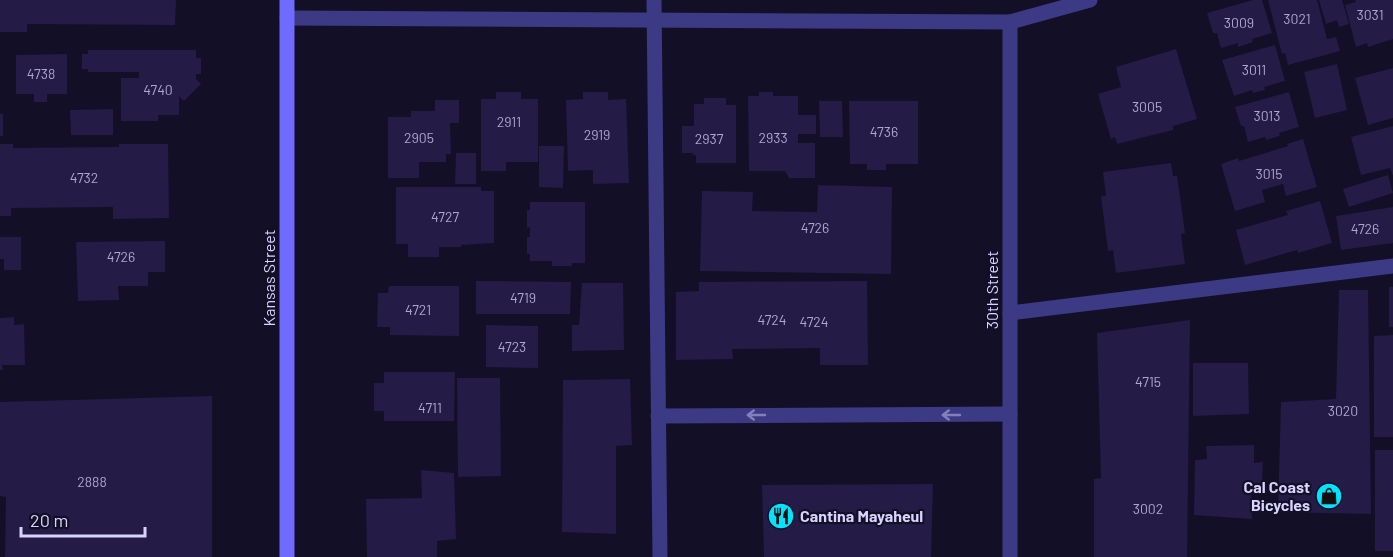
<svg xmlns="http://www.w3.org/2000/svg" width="1393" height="557" viewBox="0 0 1393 557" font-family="Barlow,sans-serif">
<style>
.building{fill:#241b47}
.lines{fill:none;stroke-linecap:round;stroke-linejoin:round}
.lane{stroke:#3d3a85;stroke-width:15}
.street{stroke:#3d3a85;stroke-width:15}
.secondary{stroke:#6f6bff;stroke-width:15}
.oneway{stroke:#837fbc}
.labels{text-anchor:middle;stroke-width:4.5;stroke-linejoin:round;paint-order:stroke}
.number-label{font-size:14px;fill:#aca6d1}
.street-label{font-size:16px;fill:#d9d4ff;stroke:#130f26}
.poi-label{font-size:16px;font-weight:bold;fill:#d9d4ff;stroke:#130f26;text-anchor:end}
</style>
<rect width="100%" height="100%" fill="#130f26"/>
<g class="building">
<polygon points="0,0 176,0 175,25 27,24 27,32 0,32"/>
<polygon points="1253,0 1262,0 1272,33 1252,39 1253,42 1238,47 1238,43 1221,48 1217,33 1213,33 1207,13"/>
<polygon points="1268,0 1317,0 1327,39 1336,37 1340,51 1288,65 1285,53 1282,54"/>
<polygon points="1319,0 1342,0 1349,24 1339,27 1337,20 1326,24"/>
<polygon points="1355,0 1393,0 1393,39 1368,47 1367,43 1356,47 1345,5 1356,2"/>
<polygon points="1275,45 1285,81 1264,87 1265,90 1253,93 1252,90 1234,96 1222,60"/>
<polygon points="1176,49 1197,119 1173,126 1173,130 1117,144 1115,137 1111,139 1098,94 1121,87 1116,67"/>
<polygon points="88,50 196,50 196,58 201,58 201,74 196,74 196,79 201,84 184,101 179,96 179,115 158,115 158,121 121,121 121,78 139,78 139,72 88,72 88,69 82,69 82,54 88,54"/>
<polygon points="67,54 67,94 47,94 47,102 34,102 34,94 16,94 16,55"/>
<polygon points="1337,64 1347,110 1315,118 1304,72"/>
<polygon points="1393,68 1393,118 1368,125 1355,78"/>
<polygon points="496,92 521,92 521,99 538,99 538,162 506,162 506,171 481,171 481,99 496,99"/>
<polygon points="583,92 608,92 608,100 626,99 629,183 593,184 593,170 568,171 566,100 583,99"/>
<polygon points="759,92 773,92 773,96 798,96 798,115 816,115 816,134 798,134 798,143 815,143 815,178 789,178 785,171 749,171 748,96 759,96"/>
<polygon points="1289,92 1299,127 1279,133 1280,136 1266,140 1265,137 1248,142 1244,126 1241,126 1235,107"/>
<polygon points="704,98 726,98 726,105 736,105 736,163 696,163 696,155 693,155 693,153 682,153 682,126 694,126 694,104 704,104"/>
<polygon points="435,100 459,100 459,123 450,123 451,154 446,154 446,162 419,162 419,178 388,178 388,117 411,117 411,111 435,111"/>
<polygon points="819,101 842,101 843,137 820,137"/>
<polygon points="849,101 918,101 918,164 886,164 886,170 867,170 867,164 850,164"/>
<polygon points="113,109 113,135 71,135 70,110"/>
<rect x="0" y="114" width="3" height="22"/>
<polygon points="1393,126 1393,176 1390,168 1361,175 1351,137"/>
<polygon points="1303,139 1317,187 1286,196 1283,184 1262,190 1265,202 1235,211 1221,164 1238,158 1239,161 1288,146 1287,144"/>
<polygon points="0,144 13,144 13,148 119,147 119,144 168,144 169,218 113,219 113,207 11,208 11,216 0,216"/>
<polygon points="539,146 564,146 563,188 539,187"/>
<polygon points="456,153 476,153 476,184 455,184"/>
<polygon points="1171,163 1173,176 1177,176 1185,233 1181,234 1185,264 1116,273 1113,250 1108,251 1101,196 1106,196 1103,172"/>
<polygon points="1388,175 1393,193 1349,207 1343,189"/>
<polygon points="818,185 892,187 891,274 700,271 702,191 753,192 752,211 817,212"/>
<polygon points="396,187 481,187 481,191 494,191 494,243 461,245 461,247 439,247 439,257 408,257 408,244 396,244"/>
<polygon points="1320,201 1332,243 1298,253 1297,250 1245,265 1236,230 1288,215 1286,211"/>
<polygon points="530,202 585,202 585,263 572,263 572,266 552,266 552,261 530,261 530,254 527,254 527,237 530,237 530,227 527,228 527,210 530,210"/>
<polygon points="1393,207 1393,243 1341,250 1336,216"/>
<polygon points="0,237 21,237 21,270 4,270 4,259 0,259"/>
<polygon points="165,241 165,272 148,272 148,286 118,286 119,300 78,301 76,242"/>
<polygon points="476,281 571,282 570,314 476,314"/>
<polygon points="867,281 868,365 820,365 820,348 732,349 733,359 676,360 676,292 699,291 699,282"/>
<polygon points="582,283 623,283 624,350 572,351 572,325 579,325"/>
<polygon points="389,286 459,286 459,336 390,335 390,327 377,327 378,293 388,293"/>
<rect x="1389" y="287" width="4" height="40"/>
<polygon points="1339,290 1368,290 1371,514 1278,512 1281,402 1336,399"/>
<polygon points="14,317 14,325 24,324 25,365 2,365 3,370 0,370 0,318"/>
<polygon points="1190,320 1187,557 1094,557 1094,479 1101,478 1097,333"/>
<polygon points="486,325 538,326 538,368 486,367"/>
<polygon points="1393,335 1393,437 1374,437 1374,336"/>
<polygon points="1193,363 1248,363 1249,414 1193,416"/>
<polygon points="384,372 455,372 454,421 384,421 384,411 374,411 374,383 384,383"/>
<polygon points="457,378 500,378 501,476 458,477"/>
<polygon points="630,379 632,445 616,446 616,534 562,532 563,380"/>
<polygon points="212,396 212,557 5,557 6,497 0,496 0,402"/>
<polygon points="1254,445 1254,463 1263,462 1262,484 1251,484 1252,519 1194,515 1195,460 1207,459 1206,446"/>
<rect x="1375" y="450" width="18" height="101"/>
<polygon points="421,470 454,473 456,539 437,541 437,557 367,557 366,499 422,498"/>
<polygon points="933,484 931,557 764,557 762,485"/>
</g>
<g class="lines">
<g class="lane">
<polyline points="654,0 660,557"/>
<polyline points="1010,313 1393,266"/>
<polyline points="658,416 1010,414"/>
</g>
<g class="street">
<polyline points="287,18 1010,22 1090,0"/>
<polyline points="1010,557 1010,22"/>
</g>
<polyline class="secondary" points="287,0 287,557"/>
</g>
<defs><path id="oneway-shaft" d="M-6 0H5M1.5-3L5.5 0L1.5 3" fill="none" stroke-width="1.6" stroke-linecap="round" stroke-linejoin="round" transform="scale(1.5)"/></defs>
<g class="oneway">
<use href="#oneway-shaft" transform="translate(756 415) rotate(180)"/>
<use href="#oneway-shaft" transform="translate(951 415) rotate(180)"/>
</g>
<defs>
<symbol id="shop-disc" viewBox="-11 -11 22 22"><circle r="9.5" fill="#00e5ff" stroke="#130f26"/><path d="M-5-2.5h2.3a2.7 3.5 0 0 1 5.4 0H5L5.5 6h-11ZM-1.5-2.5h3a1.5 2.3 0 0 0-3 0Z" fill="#111"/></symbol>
<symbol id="restaurant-disc" viewBox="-11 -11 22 22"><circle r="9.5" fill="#00e5ff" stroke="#130f26"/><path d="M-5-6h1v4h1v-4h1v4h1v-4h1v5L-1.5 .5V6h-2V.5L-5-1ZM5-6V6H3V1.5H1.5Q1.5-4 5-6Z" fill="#111"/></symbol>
</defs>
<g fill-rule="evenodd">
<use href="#shop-disc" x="1314" y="481" width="30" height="30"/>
<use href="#restaurant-disc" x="766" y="501" width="30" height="30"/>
</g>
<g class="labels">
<g class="number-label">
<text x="1370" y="20">3031</text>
<text x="1297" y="24">3021</text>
<text x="1239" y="28">3009</text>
<text x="1254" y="75">3011</text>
<text x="41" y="79">4738</text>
<text x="158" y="95">4740</text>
<text x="1147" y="112">3005</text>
<text x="1267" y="121">3013</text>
<text x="509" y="127">2911</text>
<text x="884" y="137">4736</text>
<text x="597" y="140">2919</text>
<text x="419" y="143">2905</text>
<text x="773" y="143">2933</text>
<text x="709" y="144">2937</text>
<text x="1269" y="179">3015</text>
<text x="84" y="183">4732</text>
<text x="445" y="222">4727</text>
<text x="815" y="233">4726</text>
<text x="1365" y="234">4726</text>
<text x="121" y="262">4726</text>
<text x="523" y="303">4719</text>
<text x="418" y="315">4721</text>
<text x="772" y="325">4724</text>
<text x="814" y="327">4724</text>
<text x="512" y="352">4723</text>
<text x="1148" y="387">4715</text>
<text x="430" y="413">4711</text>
<text x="1343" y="416">3020</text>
<text x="92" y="487">2888</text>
<text x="1148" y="514">3002</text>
</g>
<g class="street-label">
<text transform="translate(269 278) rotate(-90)" y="6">Kansas Street</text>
<text transform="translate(992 290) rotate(-90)" y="6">30th Street</text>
</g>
<g class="poi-label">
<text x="1310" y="493">Cal Coast<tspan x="1310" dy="18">Bicycles</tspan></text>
<text x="800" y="522" text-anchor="start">Cantina Mayaheul</text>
</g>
</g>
<path d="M21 527v9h124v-9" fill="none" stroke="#d9d4ff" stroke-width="3"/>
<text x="30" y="527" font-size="18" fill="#d9d4ff" stroke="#130f26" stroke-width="4.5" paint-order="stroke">20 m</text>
</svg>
